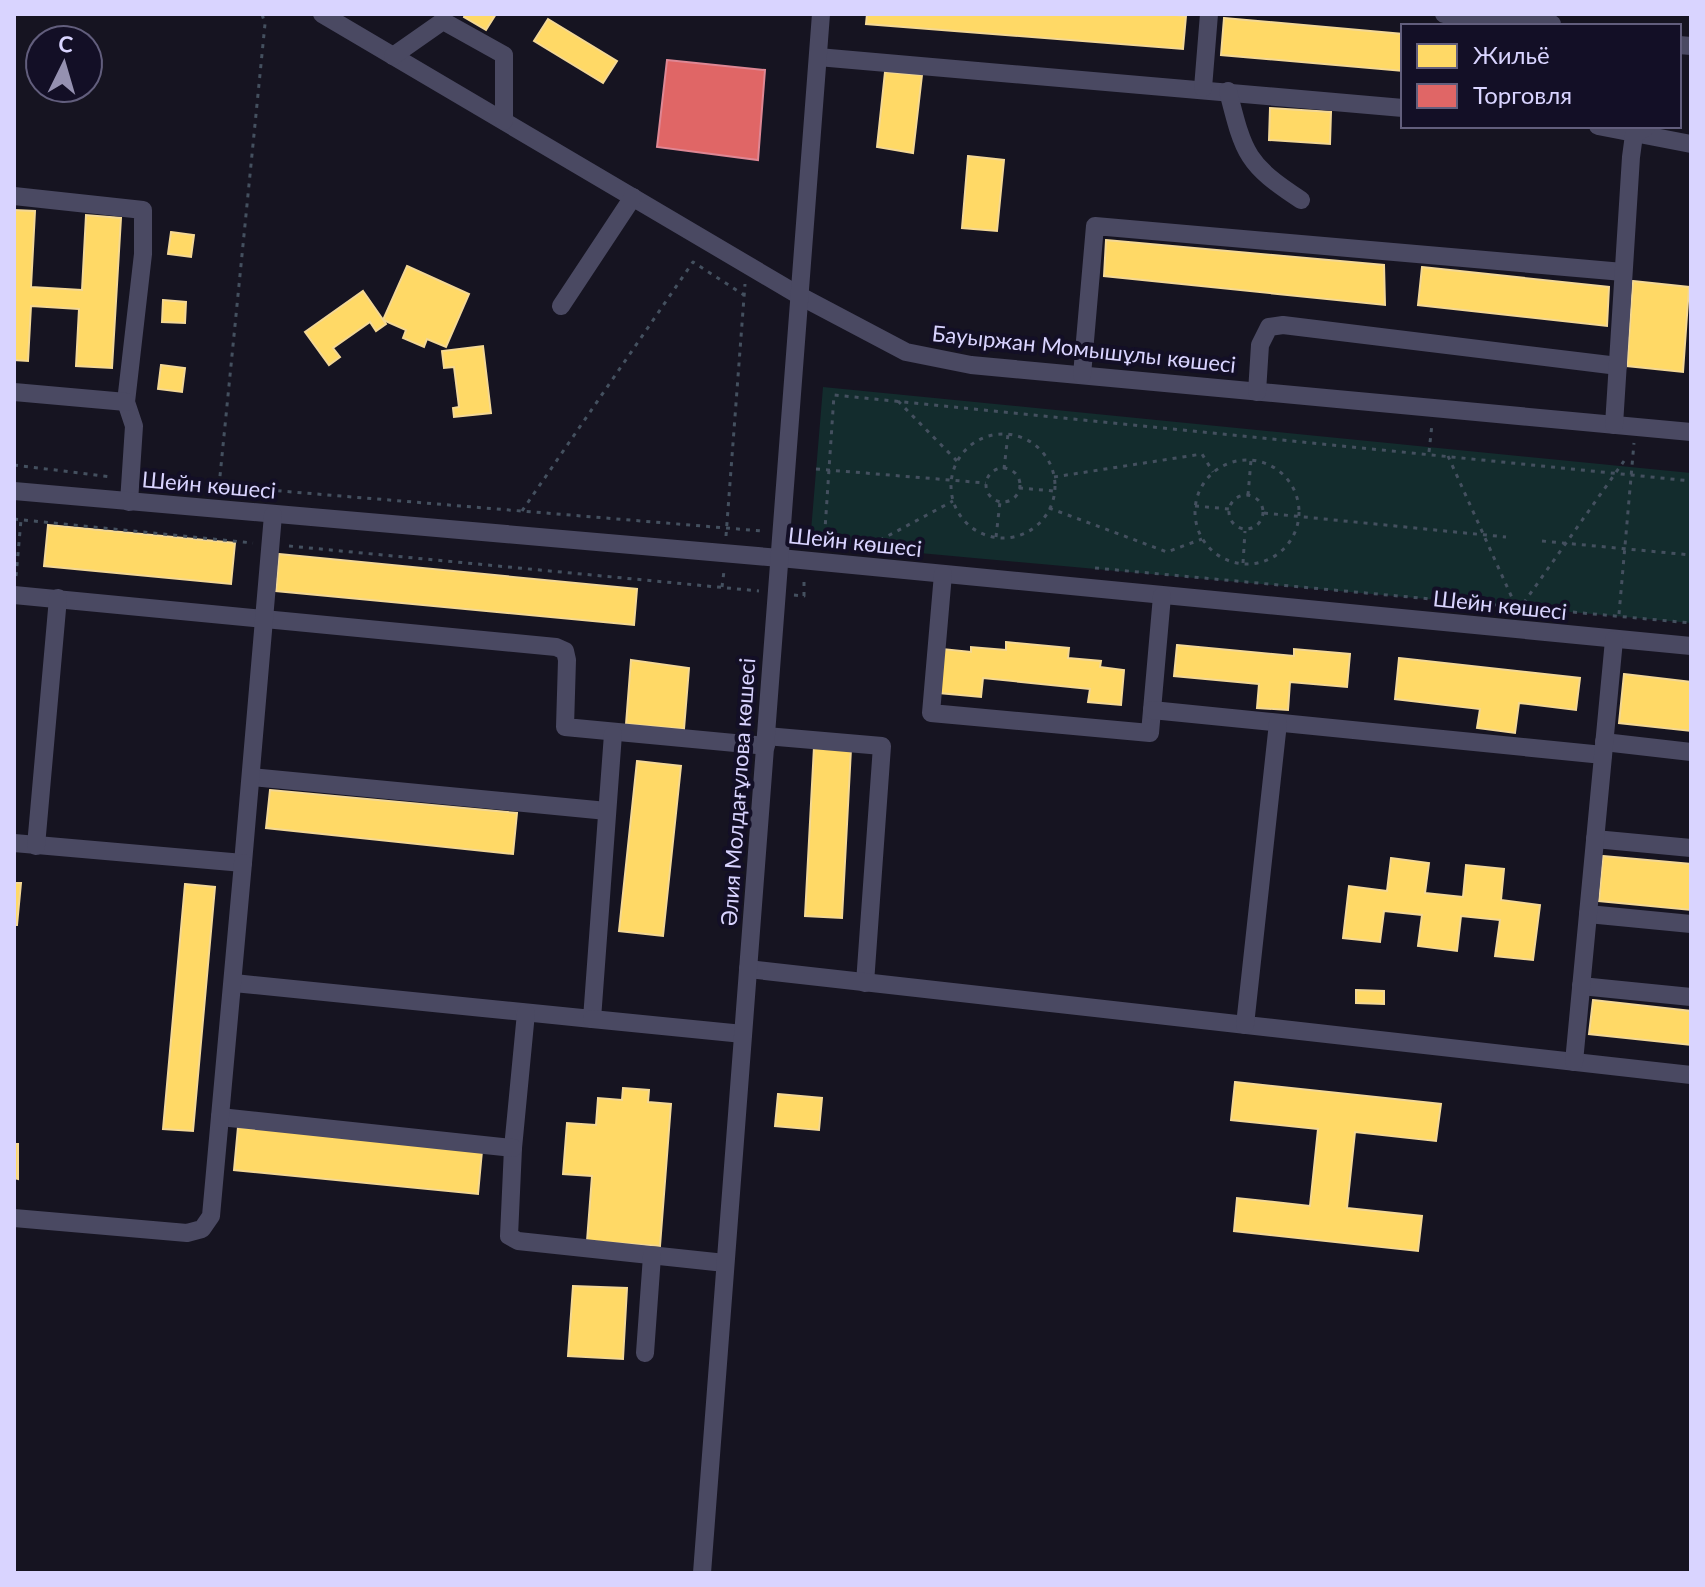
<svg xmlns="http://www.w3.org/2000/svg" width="1705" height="1587" viewBox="0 0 1705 1587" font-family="Lato,sans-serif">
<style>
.green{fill:#132c2d}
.homes{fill:#ffd966;stroke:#f4d894;stroke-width:2}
.shops{fill:#e06666;stroke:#de8794;stroke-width:2}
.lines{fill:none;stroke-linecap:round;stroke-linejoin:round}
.path{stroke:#44505f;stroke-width:3;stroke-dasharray:4 6;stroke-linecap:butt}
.minor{stroke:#4a4962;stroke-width:18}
.labels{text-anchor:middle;stroke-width:8;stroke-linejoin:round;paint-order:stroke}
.street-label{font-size:22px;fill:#d9d4ff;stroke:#130f26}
</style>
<rect width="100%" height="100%" fill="#161421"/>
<polygon class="green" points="823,387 1691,473 1691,623 810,543"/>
<g class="homes">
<polygon points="465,14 496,14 486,30 464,17"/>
<polygon points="867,14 1164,14 1186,16 1183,49 866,24"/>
<polygon points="1224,18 1403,34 1403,71 1221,55"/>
<polygon points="548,19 617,61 603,83 534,41"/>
<polygon points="885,72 922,75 913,153 877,147"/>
<polygon points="1270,108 1331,112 1330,144 1269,140"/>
<polygon points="968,156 1004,160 997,231 962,228"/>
<polygon points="14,210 35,211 31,287 82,290 86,215 121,218 112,368 76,366 79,309 31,306 28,361 14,360"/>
<polygon points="171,232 194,235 191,257 168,254"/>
<polygon points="1106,240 1384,265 1385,305 1104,276"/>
<polygon points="407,266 469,294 446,347 427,339 424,347 403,338 406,330 383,320"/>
<polygon points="1422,267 1609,287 1607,326 1418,305"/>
<polygon points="1633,281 1689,287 1683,372 1627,366"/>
<polygon points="363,291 386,324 376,331 370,322 333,348 340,357 329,365 305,332"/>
<polygon points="163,300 186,302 185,323 162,322"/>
<polygon points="483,346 491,413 454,417 453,408 459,407 454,367 444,368 442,351"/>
<polygon points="161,365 185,368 182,392 158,389"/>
<polygon points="48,525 235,543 231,584 44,566"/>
<polygon points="279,554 637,589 634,625 276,591"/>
<polygon points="1006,642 1069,648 1068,658 1101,661 1100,667 1124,670 1121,705 1088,702 1090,689 983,678 981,697 939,693 943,649 971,652 971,647 1006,650"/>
<polygon points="1177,645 1294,656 1294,649 1350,654 1347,687 1290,682 1288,710 1257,708 1259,684 1174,676"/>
<polygon points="1399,658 1580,678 1576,710 1519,703 1515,733 1477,728 1480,709 1395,699"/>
<polygon points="631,660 689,668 684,729 626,724"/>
<polygon points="1624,674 1691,682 1691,731 1619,723"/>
<polygon points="814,747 851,749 842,918 805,916"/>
<polygon points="637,761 681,766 663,936 619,931"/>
<polygon points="270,790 517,813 513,854 266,828"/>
<polygon points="1603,856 1691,864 1691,910 1599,901"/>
<polygon points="1391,858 1429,863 1425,893 1463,897 1466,865 1504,869 1501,900 1540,905 1533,960 1495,956 1500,920 1461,916 1457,951 1418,946 1422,915 1384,911 1380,942 1343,938 1349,886 1387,891"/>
<polygon points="14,883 21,883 17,925 14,925"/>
<polygon points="185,884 215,887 193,1131 163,1129"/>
<polygon points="1356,990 1384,991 1384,1004 1356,1003"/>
<polygon points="1593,1000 1691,1011 1691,1045 1589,1034"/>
<polygon points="1235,1082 1441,1104 1436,1141 1355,1132 1347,1208 1422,1216 1418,1251 1234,1231 1237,1198 1310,1206 1318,1129 1231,1120"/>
<polygon points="623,1088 649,1090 648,1102 671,1104 660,1246 587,1241 592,1176 563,1174 567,1123 596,1125 598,1098 622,1100"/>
<polygon points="778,1094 822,1098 819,1130 775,1126"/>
<polygon points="238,1127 482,1151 478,1194 234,1170"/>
<polygon points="14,1144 18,1144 18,1179 14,1178"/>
<polygon points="573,1286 627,1288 623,1359 568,1356"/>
</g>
<polygon class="shops" points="667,60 765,70 758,160 657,147"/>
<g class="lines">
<g class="path">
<polyline points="898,401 957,461"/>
<circle cx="1003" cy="486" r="52"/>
<polyline points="1429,452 1432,424"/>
<polyline points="1448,456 1518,611 1624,461"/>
<circle cx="1247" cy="512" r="52"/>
<polyline points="14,465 112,477"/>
<circle cx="1003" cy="485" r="17"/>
<polyline points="816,469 986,483"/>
<polyline points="1004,469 1008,434"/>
<polyline points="1054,477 1202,454 1213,472"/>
<polyline points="148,480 762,531"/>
<polyline points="219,486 265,24 262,14"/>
<polyline points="1019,488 1054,491"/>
<circle cx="1246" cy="512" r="17"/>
<polyline points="1248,495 1251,460"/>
<polyline points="1195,506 1229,509"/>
<polyline points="1049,508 1167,552 1202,539"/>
<polyline points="522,511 693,262 744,295"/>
<polyline points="1264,513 1506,537"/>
<polyline points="14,519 253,543"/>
<polyline points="797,534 806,534 806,542"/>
<polyline points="726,536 745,284"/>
<polyline points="996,537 1000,502"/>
<polyline points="1542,541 1691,555"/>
<polyline points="824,544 834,395 1691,481"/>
<polyline points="871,545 953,501"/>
<polyline points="289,546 759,591"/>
<polyline points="1691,550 1691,571"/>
<polyline points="1243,563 1245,531"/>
<polyline points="1095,568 1691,623"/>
<polyline points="16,576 21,520"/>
<polyline points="722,587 724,571"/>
<polyline points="794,595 804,596 804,577"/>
<polyline points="1619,614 1634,443"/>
</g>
<g class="minor">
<polyline points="322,14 800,296 906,352 971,365 1691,432"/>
<polyline points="1444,14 1552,24"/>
<polyline points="1679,45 1691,46"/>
<polyline points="393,56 443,21 504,55 504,121"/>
<polyline points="818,57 1403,108"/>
<polyline points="1203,88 1209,14"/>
<path d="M1228 91C1244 154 1246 164 1301 200"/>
<polyline points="1598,126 1691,144"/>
<polyline points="14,196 143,210 143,254 126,402 134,426 129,502"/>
<polyline points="561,306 633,197"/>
<polyline points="1082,375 1095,226 1623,272"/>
<polyline points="14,392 126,402"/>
<polyline points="1257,392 1260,345 1269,327 1283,325 1618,366"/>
<polyline points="1614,425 1631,157 1634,135 1647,126"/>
<polyline points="14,491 780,558 1691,646"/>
<polyline points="943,574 931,713 1150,733 1162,596"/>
<polyline points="14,595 556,647 565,651 567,660 565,727 766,746"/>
<polyline points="1152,710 1603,755"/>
<polyline points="766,736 882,746 865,983"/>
<polyline points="1604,742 1691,752"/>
<polyline points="252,777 607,811"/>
<polyline points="1595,839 1691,848"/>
<polyline points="14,843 243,863 273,515"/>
<polyline points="36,846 58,598"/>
<polyline points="1588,914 1691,924"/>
<polyline points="748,969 1691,1075"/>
<polyline points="234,983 592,1019 613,734"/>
<polyline points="1581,986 1691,997"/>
<polyline points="526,1013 513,1148 509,1236 518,1241 725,1263"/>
<polyline points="592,1019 743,1034"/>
<polyline points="1245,1025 1278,723"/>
<polyline points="1574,1062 1614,640"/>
<polyline points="220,1117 513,1148"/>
<polyline points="14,1218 187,1233 202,1229 211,1216 243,863"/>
<polyline points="645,1353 652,1256"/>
<polyline points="702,1573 821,14"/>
</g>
</g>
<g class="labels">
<g class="street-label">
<text transform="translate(1084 349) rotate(6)" y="8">Бауыржан Момышұлы көшесі</text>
<text transform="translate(209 485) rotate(5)" y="8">Шейн көшесі</text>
<text transform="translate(855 542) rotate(6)" y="8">Шейн көшесі</text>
<text transform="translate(1500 605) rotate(6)" y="8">Шейн көшесі</text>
<text transform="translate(738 792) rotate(-86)" y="8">Әлия Молдағұлова көшесі</text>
</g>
</g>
<rect width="1705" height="1587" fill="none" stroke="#d9d4ff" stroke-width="32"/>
<rect x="1401" y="24" width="280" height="104" fill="#130f26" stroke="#625e7d" stroke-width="2"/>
<rect x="1417" y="44" width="40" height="24" fill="#ffd966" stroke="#625e7d" stroke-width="2"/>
<text x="1473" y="64" font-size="24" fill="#d9d4ff">Жильё</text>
<rect x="1417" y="84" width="40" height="24" fill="#e06666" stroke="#625e7d" stroke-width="2"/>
<text x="1473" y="104" font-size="24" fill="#d9d4ff">Торговля</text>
<g transform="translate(64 64) rotate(5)"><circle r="38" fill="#130f26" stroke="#625e7d" stroke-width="2"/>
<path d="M0-6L14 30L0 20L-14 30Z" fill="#9591b1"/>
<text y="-12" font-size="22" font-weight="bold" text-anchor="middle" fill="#d9d4ff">С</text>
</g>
</svg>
